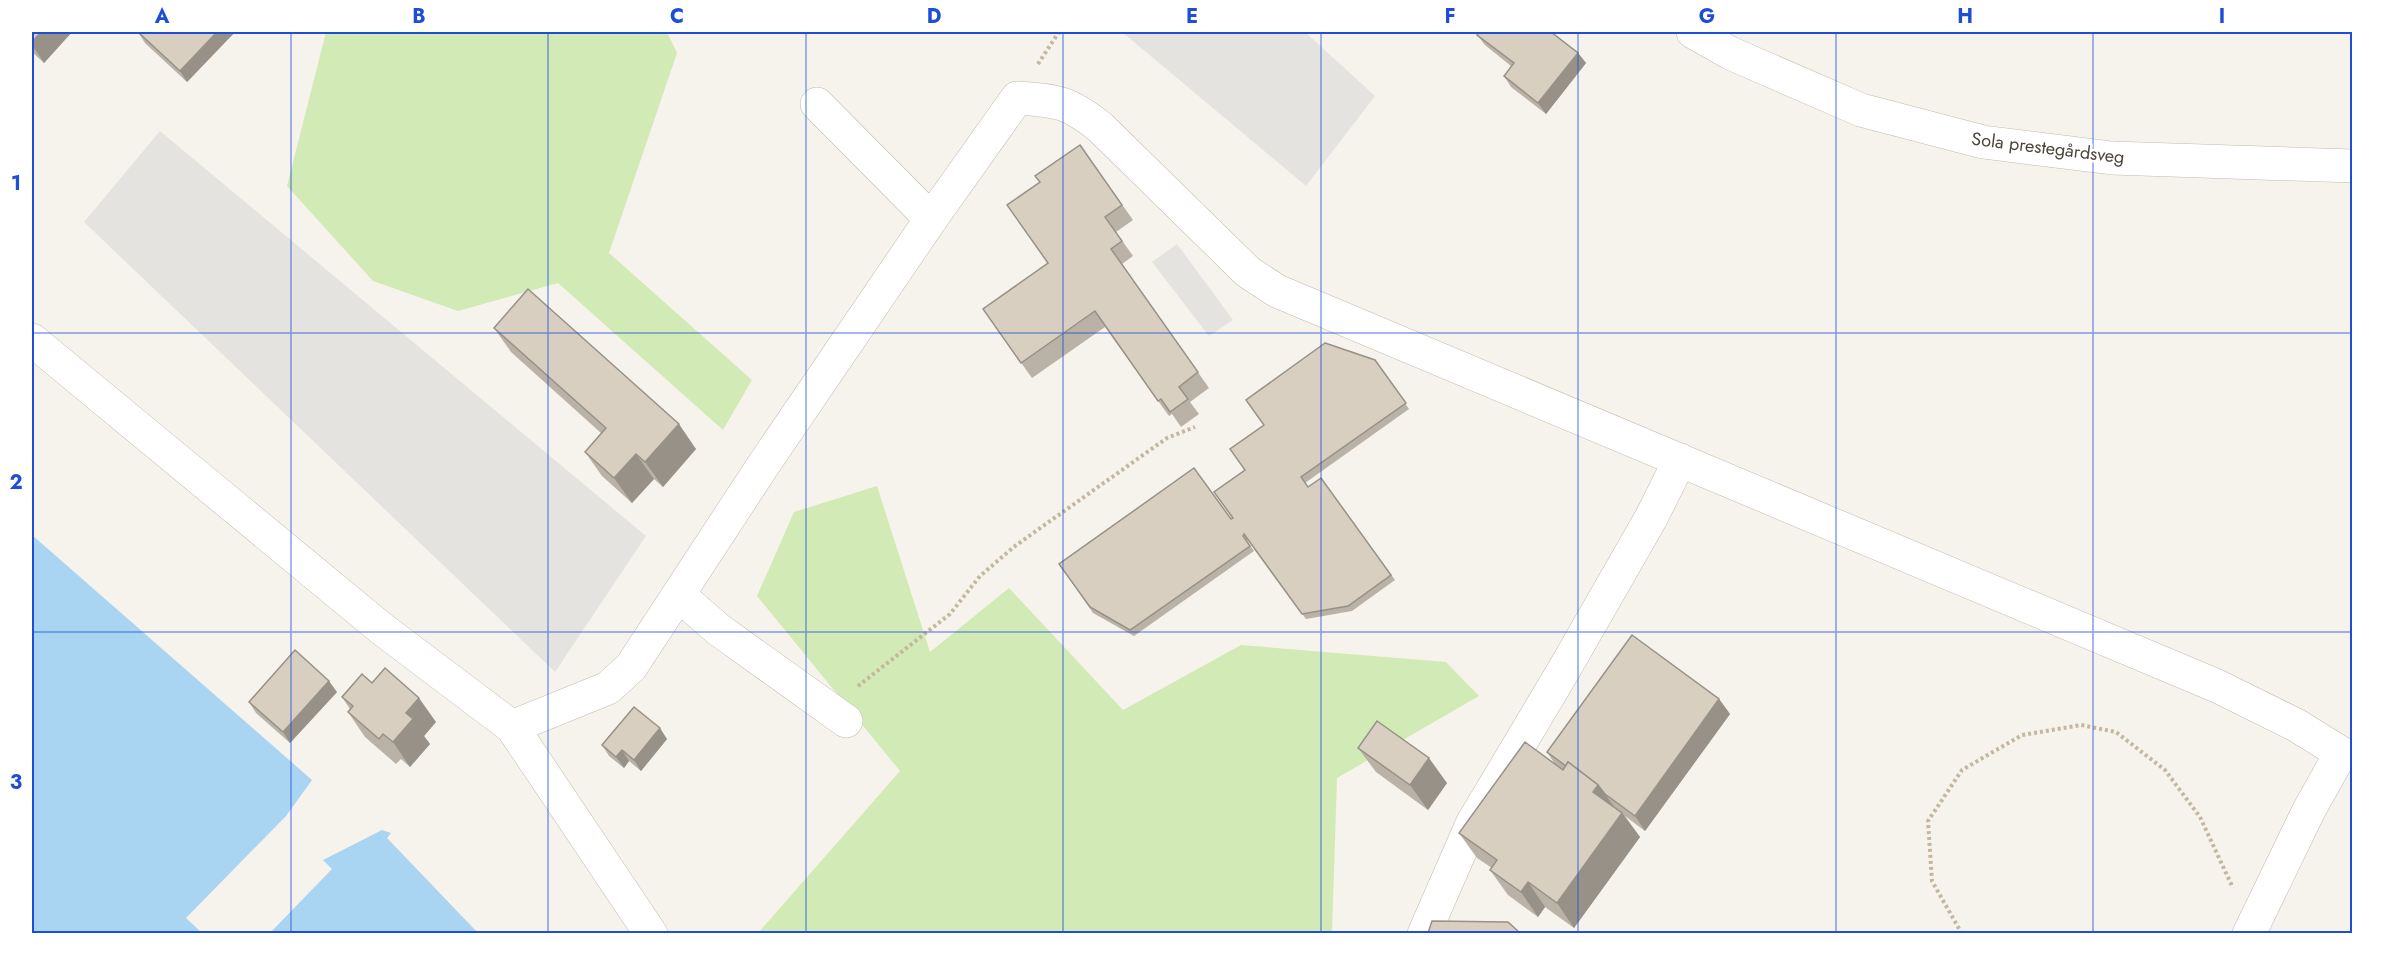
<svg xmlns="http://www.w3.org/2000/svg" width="2384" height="965" viewBox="0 0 2384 965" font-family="Jost,sans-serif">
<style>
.green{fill:#d2eab5}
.parking{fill:#e5e3e0}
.water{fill:#a9d4f2}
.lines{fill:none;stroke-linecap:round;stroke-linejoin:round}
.minor-casing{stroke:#c2bbae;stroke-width:34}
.path{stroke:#c4b79f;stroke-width:4;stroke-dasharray:3 3;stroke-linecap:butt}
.minor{stroke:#fff;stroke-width:33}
.wall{fill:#bab2a6}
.shaded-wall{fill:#979187}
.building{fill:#d8cfc1;stroke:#979187;stroke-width:1.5}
.grid{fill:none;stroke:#1d4ed8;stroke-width:1.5;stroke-opacity:0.55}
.labels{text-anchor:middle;stroke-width:5;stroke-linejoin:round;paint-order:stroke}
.street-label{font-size:18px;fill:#4b4439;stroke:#fff}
.neatline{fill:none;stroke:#1d4ed8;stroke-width:2}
.grid-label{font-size:20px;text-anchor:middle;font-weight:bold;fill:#1d4ed8}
</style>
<rect width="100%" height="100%" fill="#f6f3ec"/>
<g class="green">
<polygon points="326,32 667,32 677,53 609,253 752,380 723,430 558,283 458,311 373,281 287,186"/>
<polygon points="877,486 930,652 1009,588 1123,710 1241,645 1446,662 1479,696 1337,778 1332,933 758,933 900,771 757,596 794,512"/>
</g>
<g class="parking">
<polygon points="1122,32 1305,32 1375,96 1306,186"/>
<polygon points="160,131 646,536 555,672 84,222"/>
<polygon points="1177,244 1233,320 1209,336 1152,262"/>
</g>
<g class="water">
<polygon points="32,535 312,780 286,816 186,918 202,933 32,933"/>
<polygon points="382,830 391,833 387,838 478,933 270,933 332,869 323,860"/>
</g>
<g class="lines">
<defs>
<g id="minor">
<polyline points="1693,32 1730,53 1861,110 1983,142 2112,158 2352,166"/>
<polyline points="817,104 931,219"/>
<polyline points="32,340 382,629 512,727 651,934"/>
<polyline points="680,596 719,630 846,721"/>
<path d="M512 727 608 688 631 667 762 467 931 219 1017 98C1058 101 1067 101 1100 127L1248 272 1277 291 2217 686 2296 725 2341 753 2309 810 2249 934"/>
<polyline points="1424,934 1472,824 1565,668 1651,518 1680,460"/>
</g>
</defs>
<use href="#minor" class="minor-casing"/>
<g class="path">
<polyline points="1038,64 1059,32"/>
<polyline points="858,686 950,614 980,576 1015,546 1167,438 1195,427"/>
<polyline points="1962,934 1932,881 1928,821 1962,770 2022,735 2081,725 2116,732 2165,770 2200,817 2233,888"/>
</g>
<use href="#minor" class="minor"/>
</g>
<g class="wall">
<polygon points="32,32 72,32 44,63 32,52"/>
<polygon points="138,32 235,32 187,82 145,43"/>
<polygon points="1477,35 1578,53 1586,63 1546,114 1511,87 1504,76 1511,66 1485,45"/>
<polygon points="1080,145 1133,220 1116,232 1133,256 1122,264 1209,388 1190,402 1199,414 1181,427 1172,414 1169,416 1105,327 1032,378 983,309 1048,263 1040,182"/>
<polygon points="494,328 696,449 663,487 654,479 632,503 602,476 585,452 601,433 511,352"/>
<polygon points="1375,360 1409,409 1305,483 1308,487 1321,478 1395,580 1352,611 1306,619 1248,540 1247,541 1254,551 1134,636 1093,613 1059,564 1231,519 1233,518 1245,470"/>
<polygon points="372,683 436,722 424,736 430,744 410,767 401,759 396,764 365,737 348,712 350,709 342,697"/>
<polygon points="337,692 290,743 256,713 249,702"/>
<polygon points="1719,699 1730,714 1645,831 1625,816 1640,837 1574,928 1545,907 1538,917 1508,895 1490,870 1492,868 1477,858 1459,833 1555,764 1547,752"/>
<polygon points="667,739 641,771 629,761 624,768 609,756 602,745"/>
<polygon points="1358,748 1447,783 1428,810 1376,772"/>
</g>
<g class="shaded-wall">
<polygon points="41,32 72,32 44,63 32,45 32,42"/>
<polygon points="217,32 235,32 187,82 180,71"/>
<polygon points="1578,53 1586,63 1546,114 1538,103"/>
<polygon points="679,424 696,449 663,487 645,462"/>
<polygon points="636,454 654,479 632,503 614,478"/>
<polygon points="329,681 337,692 290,743 283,732"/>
<polygon points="419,698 436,722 424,736 430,744 410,767 393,742 406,713"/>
<polygon points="1719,699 1730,714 1645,831 1635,816"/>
<polygon points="660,728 667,739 641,771 634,760"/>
<polygon points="622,750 629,761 624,768 616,757"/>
<polygon points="1429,758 1447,783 1428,810 1410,785"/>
<polygon points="1598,785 1616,809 1593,792"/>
<polygon points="1622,813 1640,837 1574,928 1557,903"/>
<polygon points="1528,882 1545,907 1538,917 1521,892"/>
</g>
<g class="building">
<polygon points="32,32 41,32 32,42"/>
<polygon points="138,32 217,32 180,71"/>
<polygon points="1479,32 1551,32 1578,53 1538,103 1504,76 1514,63 1477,35"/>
<polygon points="1080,145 1122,205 1105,217 1122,241 1111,249 1198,372 1179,387 1188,399 1170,412 1161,399 1158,401 1095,311 1021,363 983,309 1048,263 1007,205 1040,182 1035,176"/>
<polygon points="528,289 679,424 645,462 636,454 614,478 585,452 606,428 494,328"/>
<polygon points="1325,343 1375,360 1406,403 1301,477 1308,487 1321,478 1391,575 1348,606 1302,614 1244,534 1243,536 1250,546 1130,630 1090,607 1059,564 1194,468 1231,519 1233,518 1214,492 1245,470 1230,449 1264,425 1246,400"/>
<polygon points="1632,635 1719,699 1635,816 1605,794 1598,785 1568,762 1566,766 1547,752"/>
<polygon points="295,650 329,681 283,732 249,702"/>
<polygon points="385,668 419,698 406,713 413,719 393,742 383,734 379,739 348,712 353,706 342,697 362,674 372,683"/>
<polygon points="634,707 660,728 634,760 622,750 616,757 602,745"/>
<polygon points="1377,721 1429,758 1410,785 1358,748"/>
<polygon points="1525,742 1563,770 1568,762 1598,785 1593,792 1622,813 1557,903 1528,882 1521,892 1490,870 1497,860 1459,833"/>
<polygon points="1432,921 1508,922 1520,933 1428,933"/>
</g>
<path class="grid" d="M291 32V934M548 32V934M806 32V934M1063 32V934M1321 32V934M1578 32V934M1836 32V934M2093 32V934M32 333H2352M32 632H2352"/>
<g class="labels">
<g class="street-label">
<text transform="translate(2048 148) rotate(7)" y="6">Sola prestegårdsveg</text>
</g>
</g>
<rect width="2384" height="965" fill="none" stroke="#ffffff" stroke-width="66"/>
<rect x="33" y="33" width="2318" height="899" class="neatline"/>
<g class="grid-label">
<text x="162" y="23">A</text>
<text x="419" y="23">B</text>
<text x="677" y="23">C</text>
<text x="934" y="23">D</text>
<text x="1192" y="23">E</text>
<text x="1450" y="23">F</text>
<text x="1707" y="23">G</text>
<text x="1965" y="23">H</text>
<text x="2222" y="23">I</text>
<text x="16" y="190">1</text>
<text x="16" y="489">2</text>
<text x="16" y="789">3</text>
</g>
</svg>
